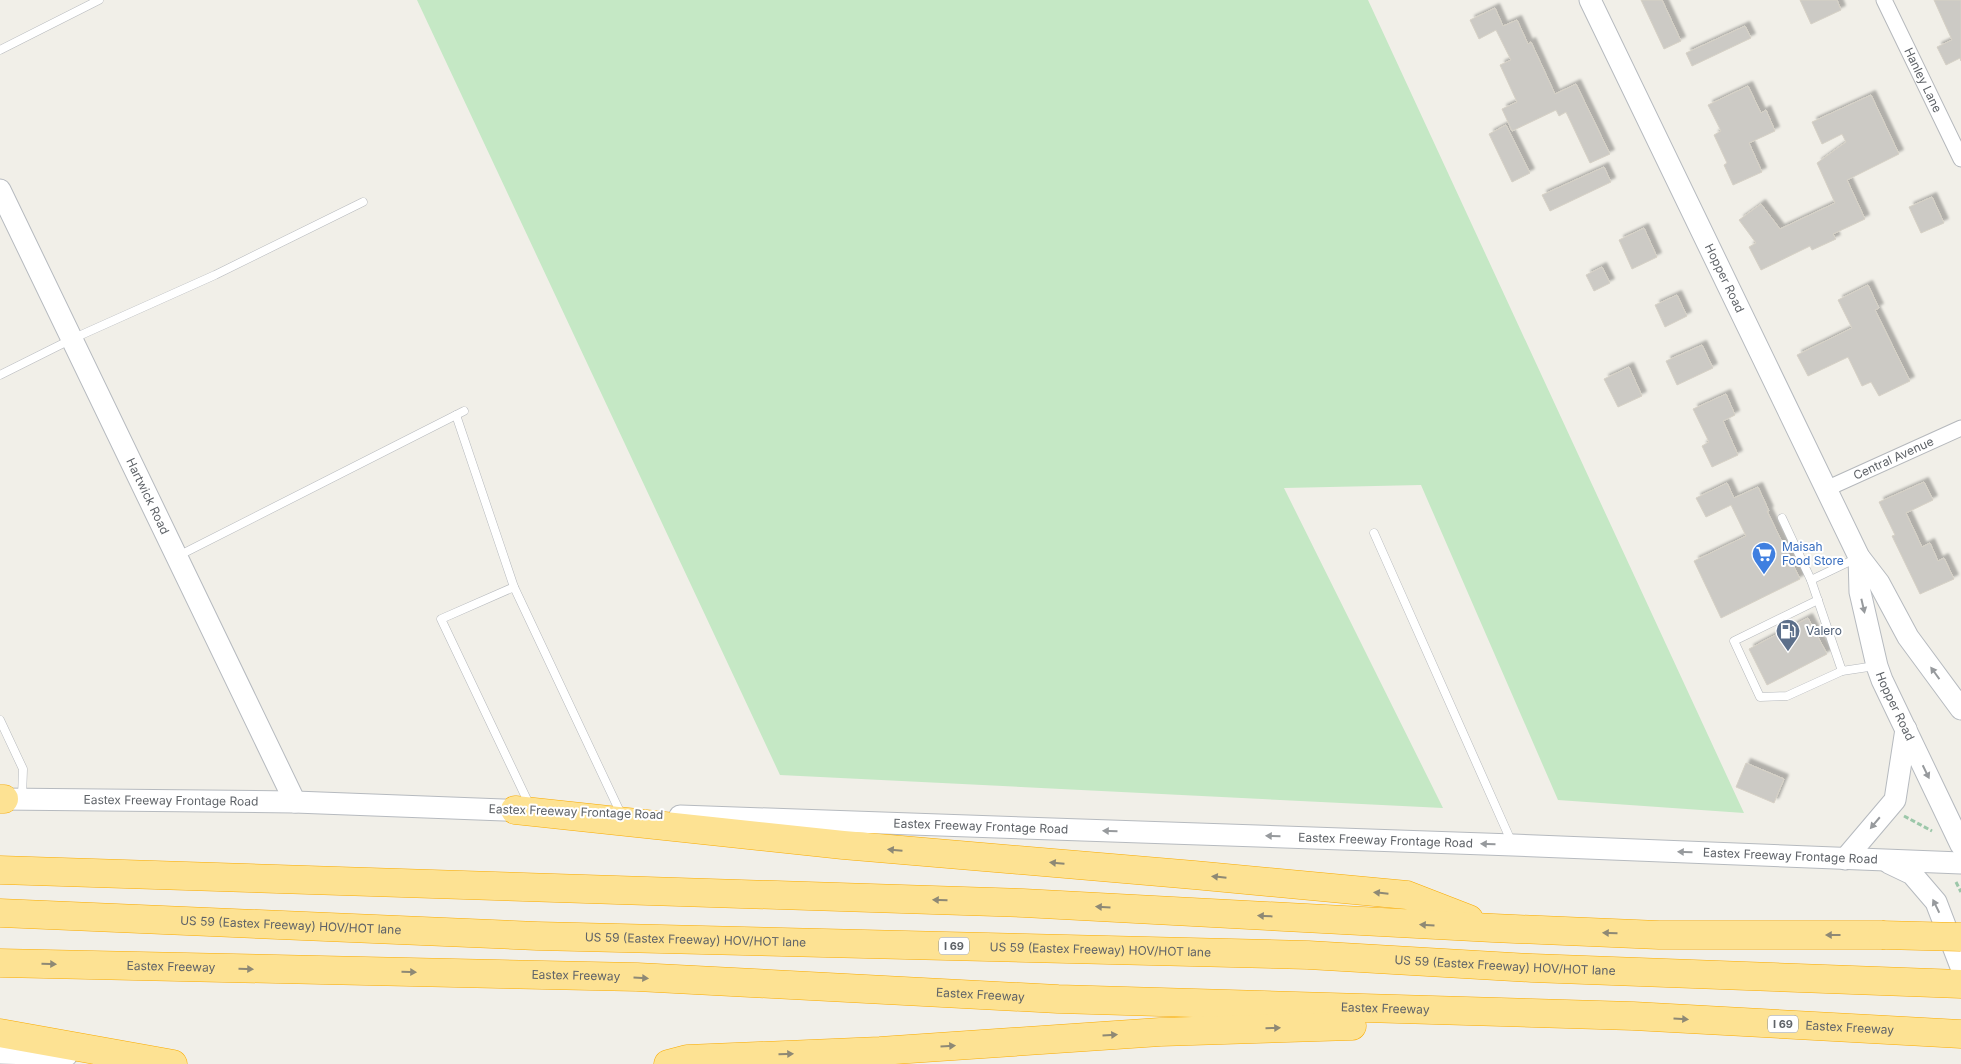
<svg xmlns="http://www.w3.org/2000/svg" width="1961" height="1064" viewBox="0 0 1961 1064" font-family="Inter,sans-serif">
<style>
.green{fill:#c5e8c5}
.building{fill:#cccac5;stroke:#d6d1c6;filter:url(#shadow)}
.lines{fill:none;stroke-linecap:round;stroke-linejoin:round}
.lane-casing{stroke:#b5b8bc;stroke-width:9}
.street-casing{stroke:#b5b8bc;stroke-width:17}
.secondary-casing{stroke:#b6babf;stroke-width:23}
.highway-casing{stroke:#f9ab00;stroke-width:29}
.path{stroke:#9cc7a9;stroke-width:3;stroke-dasharray:5 2.5;stroke-linecap:butt}
.lane{stroke:#fff;stroke-width:8}
.street{stroke:#fff;stroke-width:15}
.secondary{stroke:#fff;stroke-width:21}
.highway{stroke:#fde293;stroke-width:28}
.highway-bridge-casing{stroke:#f9ab00;stroke-width:29;stroke-linecap:butt}
.highway-bridge{stroke:#fde293;stroke-width:28}
.oneway{fill:#979a9d}
.oneway2{fill:#8e8975}
.labels{text-anchor:middle;stroke-width:4;stroke-linejoin:round;paint-order:stroke}
.shield{fill:#fff;stroke:#8f9295;stroke-width:1}
.shield-label{font-size:11px;font-weight:bold;fill:#5f6368}
.street-label{font-size:12px;fill:#5f6368;stroke:#fff}
.shop-label{font-size:12px;fill:#366cbe;stroke:#fff;text-anchor:start}
.service-label{font-size:12px;fill:#4e5e75;stroke:#fff;text-anchor:start}
</style>
<defs>
<filter id="shadow"><feDropShadow dx="4.5" dy="-4.5" stdDeviation="1" flood-color="#0004"/></filter>
</defs>
<rect width="100%" height="100%" fill="#f1efe8"/>
<polygon class="green" points="417,0 1368,0 1744,813 1558,800 1421,485 1284,488 1443,808 780,775"/>
<g class="building">
<polygon points="1641,0 1662,0 1681,41 1664,49"/>
<polygon points="1800,0 1837,0 1841,10 1811,24"/>
<polygon points="1934,0 1961,0 1961,61 1960,58 1946,65 1937,47 1952,40"/>
<polygon points="1495,8 1503,26 1517,20 1528,44 1531,42 1555,94 1576,84 1610,154 1590,163 1566,112 1559,116 1556,110 1512,131 1502,109 1517,102 1500,65 1511,60 1496,30 1479,39 1470,20"/>
<polygon points="1745,26 1751,38 1692,66 1686,53"/>
<polygon points="1748,86 1761,113 1766,110 1775,131 1749,143 1762,172 1733,185 1724,165 1727,163 1714,135 1721,131 1708,105"/>
<polygon points="1871,95 1899,154 1847,180 1865,219 1833,234 1836,239 1812,250 1810,246 1761,270 1749,247 1756,243 1739,220 1761,204 1780,229 1835,203 1817,163 1846,142 1842,134 1822,144 1812,122"/>
<polygon points="1506,125 1530,173 1512,182 1489,134"/>
<polygon points="1604,167 1611,182 1550,211 1542,195"/>
<polygon points="1932,197 1944,223 1921,233 1909,207"/>
<polygon points="1644,228 1657,257 1632,269 1619,240"/>
<polygon points="1602,267 1610,283 1594,291 1586,275"/>
<polygon points="1868,285 1879,308 1875,310 1910,381 1879,396 1871,382 1862,386 1848,357 1808,376 1797,355 1852,328 1838,300"/>
<polygon points="1677,295 1687,316 1665,327 1655,305"/>
<polygon points="1702,345 1713,368 1677,385 1666,361"/>
<polygon points="1629,367 1642,396 1618,407 1604,379"/>
<polygon points="1726,394 1735,415 1723,421 1738,455 1712,467 1702,446 1709,442 1693,409"/>
<polygon points="1924,482 1933,500 1906,513 1922,547 1930,543 1938,561 1944,558 1954,579 1920,594 1892,536 1895,535 1879,502"/>
<polygon points="1727,483 1734,498 1758,487 1769,511 1767,511 1800,579 1721,618 1694,561 1746,536 1731,505 1706,517 1696,498"/>
<polygon points="1808,618 1827,654 1767,685 1749,649"/>
<polygon points="1746,763 1784,779 1774,803 1736,787"/>
</g>
<g class="lines">
<defs>
<g id="lane">
<polyline points="0,50 99,0"/>
<polyline points="0,375 72,339 215,275 363,202"/>
<polyline points="456,415 514,587"/>
<polyline points="1782,518 1811,580"/>
<polyline points="1374,533 1512,843"/>
<polyline points="178,556 464,411"/>
<polyline points="1857,558 1811,580 1842,671 1875,666"/>
<polyline points="1818,600 1734,641 1760,697 1787,696 1842,671"/>
<polyline points="0,720 23,769 22,797"/>
<polyline points="530,806 441,619 514,587 621,814"/>
</g>
<g id="street">
<path id="s1" d="M1884 0 1961 159"/>
<path id="s2" d="M1826 489 1961 428"/>
</g>
<g id="secondary">
<path id="s3" d="M1590 0 1859 557 1879 583 1908 637 1961 709"/>
<path id="s4" d="M0 190 295 802"/>
<path id="s5" d="M1859 557 1860 592 1877 666 1882 680 1961 845"/>
<path id="s6" d="M0 799 295 802 529 811"/>
<path id="s7" d="M680 816 1513 845 1961 863"/>
<polyline points="1845,859 1895,800 1906,729"/>
<polyline points="1889,863 1912,874 1936,902 1961,967"/>
<polyline points="0,1053 67,1055"/>
</g>
<g id="highway">
<polyline points="0,799 4,799"/>
<polyline points="515,810 843,845 1194,875 1407,895 1469,919"/>
<polyline points="0,870 1023,903 1493,928 1659,935 1882,935"/>
<path id="s8" d="M0 913 537 936 1308 955 1532 968 1961 984"/>
<path id="s9" d="M0 963 637 977 1058 999 1633 1016 1961 1034"/>
<polyline points="0,1033 173,1064"/>
<polyline points="668,1064 687,1059 880,1051 1160,1032 1352,1026"/>
</g>
</defs>
<use href="#lane" class="lane-casing"/>
<use href="#street" class="street-casing"/>
<use href="#secondary" class="secondary-casing"/>
<use href="#highway" class="highway-casing"/>
<g class="path">
<polyline points="1904,816 1932,831"/>
<polyline points="1956,882 1961,892"/>
</g>
<use href="#lane" class="lane"/>
<use href="#street" class="street"/>
<use href="#secondary" class="secondary"/>
<use href="#highway" class="highway"/>
<defs>
<polyline id="highway-bridge" points="1882,935 1961,937"/>
</defs>
<use href="#highway-bridge" class="highway-bridge-casing"/>
<use href="#highway-bridge" class="highway-bridge"/>
</g>
<defs><path id="oneway-solid" d="M-6-.8H1V-3.2L6.5 0L1 3.2V.8H-6Z" transform="scale(1.25)"/></defs>
<g class="oneway">
<use href="#oneway-solid" transform="translate(1863 606) rotate(77)"/>
<use href="#oneway-solid" transform="translate(1935 673) rotate(-126)"/>
<use href="#oneway-solid" transform="translate(1926 772) rotate(64)"/>
<use href="#oneway-solid" transform="translate(1875 823) rotate(130)"/>
<use href="#oneway-solid" transform="translate(1110 831) rotate(-178)"/>
<use href="#oneway-solid" transform="translate(1273 836) rotate(-178)"/>
<use href="#oneway-solid" transform="translate(1488 844) rotate(-178)"/>
<use href="#oneway-solid" transform="translate(1685 852) rotate(-178)"/>
<use href="#oneway-solid" transform="translate(1936 906) rotate(-116)"/>
</g>
<g class="oneway2">
<use href="#oneway-solid" transform="translate(895 850) rotate(-175)"/>
<use href="#oneway-solid" transform="translate(1057 863) rotate(-175)"/>
<use href="#oneway-solid" transform="translate(1219 877) rotate(-174)"/>
<use href="#oneway-solid" transform="translate(1381 893) rotate(-174)"/>
<use href="#oneway-solid" transform="translate(940 900) rotate(-178)"/>
<use href="#oneway-solid" transform="translate(1103 907) rotate(-177)"/>
<use href="#oneway-solid" transform="translate(1265 916) rotate(-177)"/>
<use href="#oneway-solid" transform="translate(1427 925) rotate(-177)"/>
<use href="#oneway-solid" transform="translate(1610 933) rotate(-178)"/>
<use href="#oneway-solid" transform="translate(1833 935) rotate(180)"/>
<use href="#oneway-solid" transform="translate(49 964) rotate(1)"/>
<use href="#oneway-solid" transform="translate(246 969) rotate(1)"/>
<use href="#oneway-solid" transform="translate(409 972) rotate(1)"/>
<use href="#oneway-solid" transform="translate(641 978) rotate(3)"/>
<use href="#oneway-solid" transform="translate(1681 1019) rotate(3)"/>
<use href="#oneway-solid" transform="translate(1273 1028) rotate(-2)"/>
<use href="#oneway-solid" transform="translate(1110 1035) rotate(-4)"/>
<use href="#oneway-solid" transform="translate(948 1046) rotate(-4)"/>
<use href="#oneway-solid" transform="translate(786 1054) rotate(-2)"/>
</g>
<defs>
<symbol id="supermarket-pin" viewBox="-11 -11 22 30"><path d="M0 17L-7.5 6A9.5 9.5 0 1 1 7.5 6Z" fill="#3f7fe0" stroke="#fff"/><path d="M-6-5.5h2.5l.6 2H6L4.5 2H-2.5L-4.4-4H-6ZM-1.5 3.2a1.3 1.3 0 1 0 .1 0ZM3 3.2a1.3 1.3 0 1 0 .1 0Z" fill="#fff"/></symbol>
<symbol id="fuel-pin" viewBox="-11 -11 22 30"><path d="M0 17L-7.5 6A9.5 9.5 0 1 1 7.5 6Z" fill="#5c6f8a" stroke="#fff"/><path d="M-5.5-6h7V0h2V4h1.3V-2.5L3-4.5l.8-.8L6-3V5H2.5V1h-1V6h-7ZM-4.2-4.7v3.2H.2V-4.7Z" fill="#fff"/></symbol>
</defs>
<g fill-rule="evenodd">
<use href="#supermarket-pin" x="1750" y="540" width="28" height="38"/>
<use href="#fuel-pin" x="1774" y="617" width="28" height="38"/>
</g>
<g class="labels">
<g class="shield">
<rect x="939" y="937.5" width="30" height="17" rx="4"/>
<rect x="1768" y="1015.5" width="30" height="17" rx="4"/>
</g>
<g class="shield-label">
<text x="954" y="950">I 69</text>
<text x="1783" y="1028">I 69</text>
</g>
<g class="street-label">
<text dy="4" stroke="none"><textPath href="#s1" startOffset="89">Hanley Lane</textPath></text>
<text dy="4" stroke="none"><textPath href="#s3" startOffset="309">Hopper Road</textPath></text>
<text dy="4" stroke="none"><textPath href="#s2" startOffset="74">Central Avenue</textPath></text>
<text dy="4" stroke="none"><textPath href="#s4" startOffset="340">Hartwick Road</textPath></text>
<text dy="4" stroke="none"><textPath href="#s5" startOffset="155">Hopper Road</textPath></text>
<text dy="4" stroke="none"><textPath href="#s6" startOffset="171">Eastex Freeway Frontage Road</textPath></text>
<text transform="translate(576 812) rotate(2)" y="4">Eastex Freeway Frontage Road</text>
<text dy="4" stroke="none"><textPath href="#s7" startOffset="301">Eastex Freeway Frontage Road</textPath></text>
<text dy="4" stroke="none"><textPath href="#s7" startOffset="706">Eastex Freeway Frontage Road</textPath></text>
<text dy="4" stroke="none"><textPath href="#s7" startOffset="1111">Eastex Freeway Frontage Road</textPath></text>
<text dy="4" stroke="none"><textPath href="#s8" startOffset="291">US 59 (Eastex Freeway) HOV/HOT lane</textPath></text>
<text dy="4" stroke="none"><textPath href="#s8" startOffset="696">US 59 (Eastex Freeway) HOV/HOT lane</textPath></text>
<text dy="4" stroke="none"><textPath href="#s8" startOffset="1101">US 59 (Eastex Freeway) HOV/HOT lane</textPath></text>
<text dy="4" stroke="none"><textPath href="#s8" startOffset="1506">US 59 (Eastex Freeway) HOV/HOT lane</textPath></text>
<text dy="4" stroke="none"><textPath href="#s9" startOffset="171">Eastex Freeway</textPath></text>
<text dy="4" stroke="none"><textPath href="#s9" startOffset="576">Eastex Freeway</textPath></text>
<text dy="4" stroke="none"><textPath href="#s9" startOffset="981">Eastex Freeway</textPath></text>
<text dy="4" stroke="none"><textPath href="#s9" startOffset="1386">Eastex Freeway</textPath></text>
<text dy="4" stroke="none"><textPath href="#s9" startOffset="1851">Eastex Freeway</textPath></text>
</g>
<g class="shop-label">
<text x="1782" y="551">Maisah<tspan x="1782" dy="14">Food Store</tspan></text>
</g>
<g class="service-label">
<text x="1806" y="635">Valero</text>
</g>
</g>
</svg>
